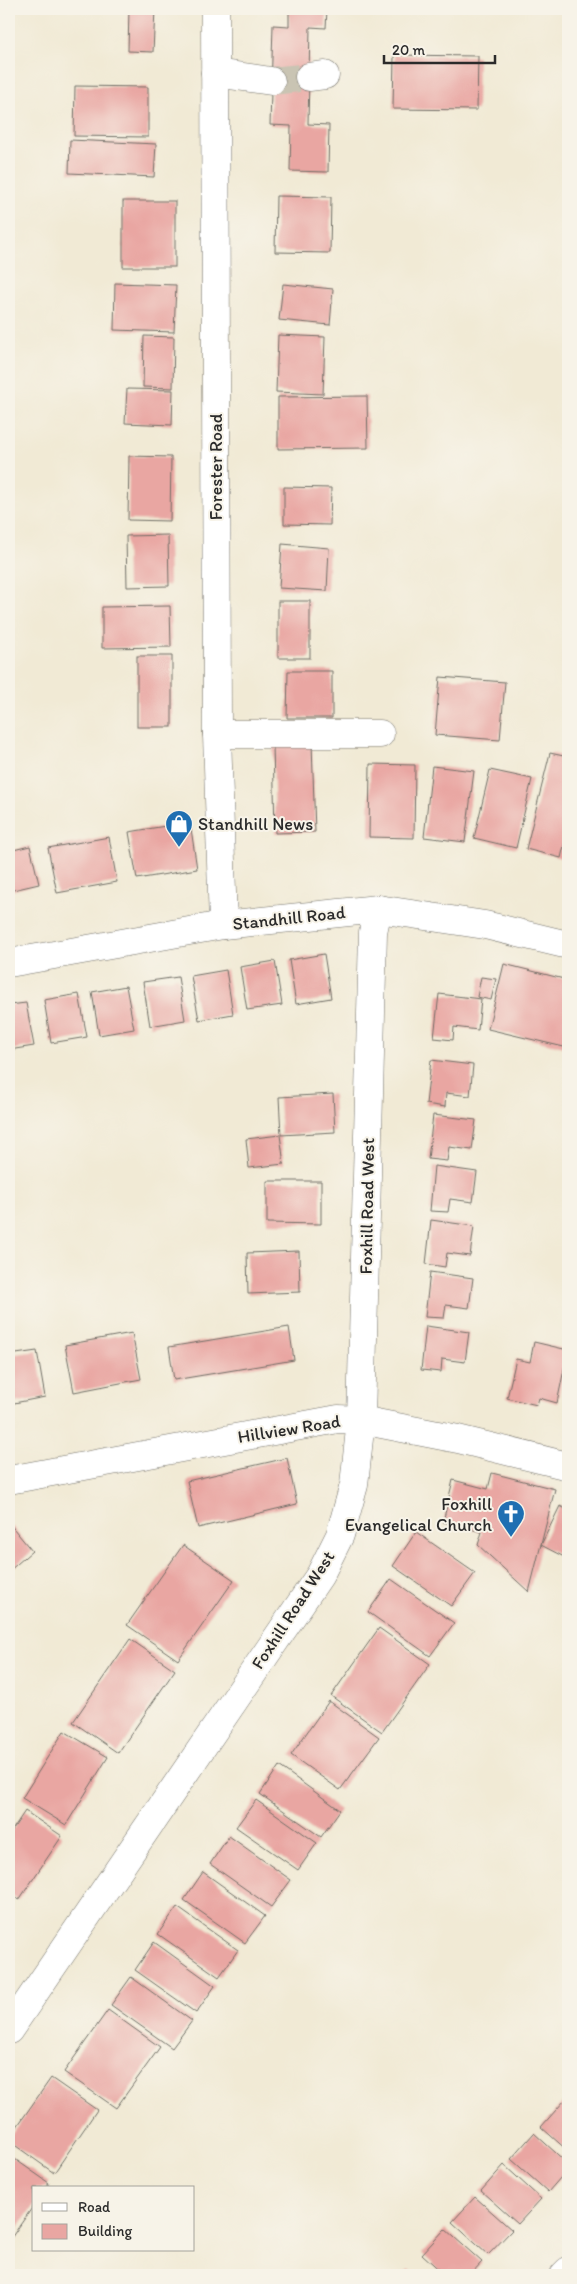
<svg xmlns="http://www.w3.org/2000/svg" width="577" height="2284" viewBox="0 0 577 2284" font-family="Itim,sans-serif">
<style>
.building{fill:#e9a6a2}
.lines{fill:none;stroke-linecap:round;stroke-linejoin:round}
.minor-tunnel{stroke:#c9c4b3;stroke-width:28;stroke-dasharray:28 14;stroke-linecap:butt}
.minor-casing{stroke:#706e66;stroke-width:29}
.minor{stroke:#fff;stroke-width:28}
.labels{text-anchor:middle;stroke-width:4;stroke-linejoin:round;paint-order:stroke}
.street-label{font-size:18px;fill:#2b2b2b;stroke:#f7f3e8}
.poi-label{font-size:18px;fill:#2b2b2b;stroke:#f7f3e8;text-anchor:start}
</style>
<rect width="100%" height="100%" fill="#f7f3e8"/>
<filter id="ink" filterUnits="userSpaceOnUse"><feTurbulence type="fractalNoise" baseFrequency=".02" numOctaves="2"/><feDisplacementMap in="SourceGraphic" scale="10" xChannelSelector="R" yChannelSelector="G"/><feConvolveMatrix kernelMatrix="1 2 1 2 8 2 1 2 1" color-interpolation-filters="sRGB"/></filter>
<filter id="wash" filterUnits="userSpaceOnUse"><feTurbulence type="fractalNoise" baseFrequency=".0096" numOctaves="4" result="noise"/><feDisplacementMap in="SourceGraphic" scale="20" xChannelSelector="R" yChannelSelector="G"/><feGaussianBlur stdDeviation="1.12" result="paint"/><feColorMatrix in="noise" values="0 0 0 0 0 0 0 0 0 0 0 0 0 0 0 0 0 1.4 0 .05"/><feComposite in="paint" operator="in"/></filter>
<g filter="url(#wash)">
<rect width="100%" height="100%" fill="#f1ead5"/>
<g id="blocks">
<g class="building">
<polygon points="129,9 155,9 153,52 128,51"/>
<polygon points="289,9 327,9 326,28 310,27 308,124 329,125 328,172 290,171 291,126 270,125 273,25 289,26"/>
<polygon points="394,55 478,56 477,110 393,109"/>
<polygon points="75,86 148,87 148,137 74,136"/>
<polygon points="70,140 156,144 154,177 69,173"/>
<polygon points="276,196 331,197 330,253 275,252"/>
<rect x="123" y="201" width="52" height="66"/>
<polygon points="115,283 176,285 174,332 114,330"/>
<polygon points="283,284 333,289 330,325 279,320"/>
<polygon points="278,335 325,337 323,394 276,392"/>
<polygon points="144,336 174,337 173,388 143,387"/>
<polygon points="127,389 173,390 172,425 125,423"/>
<polygon points="367,396 368,448 278,449 278,397"/>
<polygon points="129,456 171,457 170,521 128,520"/>
<polygon points="284,487 331,488 330,525 284,524"/>
<polygon points="168,535 169,586 127,587 126,536"/>
<polygon points="282,544 329,548 327,591 279,588"/>
<rect x="278" y="601" width="32" height="57"/>
<polygon points="170,606 171,647 102,648 102,607"/>
<rect x="137" y="656" width="35" height="71"/>
<polygon points="288,671 332,671 332,718 287,718"/>
<polygon points="440,677 505,682 500,740 435,735"/>
<polygon points="312,743 315,832 275,833 273,744"/>
<polygon points="550,753 568,757 568,829 561,858 526,849"/>
<polygon points="370,764 415,765 414,838 369,837"/>
<polygon points="432,766 474,771 465,842 424,837"/>
<polygon points="490,770 532,779 516,848 474,838"/>
<polygon points="190,822 197,869 137,879 129,832"/>
<polygon points="109,837 117,882 57,893 48,848"/>
<polygon points="30,846 39,884 9,891 9,851"/>
<polygon points="324,954 331,998 296,1004 289,960"/>
<polygon points="275,961 282,1005 247,1010 240,967"/>
<polygon points="504,964 568,980 568,1048 488,1029"/>
<polygon points="226,970 233,1014 199,1020 191,976"/>
<polygon points="178,977 185,1020 150,1026 143,982"/>
<polygon points="481,977 496,979 491,1000 477,997"/>
<polygon points="126,986 134,1029 99,1035 92,992"/>
<polygon points="79,994 87,1037 51,1043 44,1000"/>
<polygon points="439,994 481,999 478,1030 454,1027 453,1040 434,1038"/>
<polygon points="26,1003 34,1046 9,1050 9,1005"/>
<polygon points="431,1060 473,1065 470,1096 446,1093 445,1107 426,1104"/>
<polygon points="333,1094 335,1132 281,1135 279,1097"/>
<polygon points="433,1115 476,1120 472,1150 449,1147 447,1161 428,1159"/>
<polygon points="280,1135 284,1164 249,1168 246,1139"/>
<polygon points="434,1166 477,1172 473,1202 450,1199 448,1212 430,1211"/>
<polygon points="267,1181 321,1181 321,1224 267,1223"/>
<polygon points="431,1220 474,1226 470,1256 447,1253 445,1267 426,1264"/>
<polygon points="299,1251 300,1292 248,1294 247,1253"/>
<polygon points="430,1272 473,1278 469,1308 446,1305 444,1318 425,1317"/>
<polygon points="426,1326 469,1332 465,1362 442,1359 441,1372 421,1370"/>
<polygon points="289,1327 294,1360 174,1380 169,1347"/>
<polygon points="132,1333 141,1379 74,1392 65,1345"/>
<polygon points="534,1342 568,1350 557,1403 539,1398 537,1405 507,1398 516,1359 530,1362"/>
<polygon points="37,1351 45,1397 9,1404 9,1355"/>
<polygon points="287,1458 297,1504 198,1528 187,1481"/>
<polygon points="492,1473 555,1489 529,1592 478,1545 482,1532 443,1522 453,1480 488,1489"/>
<polygon points="560,1506 568,1510 568,1559 541,1545"/>
<polygon points="9,1523 32,1551 9,1571"/>
<polygon points="416,1532 475,1573 451,1606 393,1566"/>
<polygon points="183,1545 234,1580 178,1660 127,1625"/>
<polygon points="391,1579 454,1623 430,1656 368,1612"/>
<polygon points="379,1628 430,1664 382,1732 331,1696"/>
<polygon points="130,1639 175,1670 118,1753 73,1722"/>
<polygon points="329,1701 379,1737 340,1790 291,1755"/>
<polygon points="64,1731 108,1757 66,1825 22,1798"/>
<polygon points="279,1766 340,1810 321,1837 260,1794"/>
<polygon points="256,1800 317,1843 298,1870 236,1827"/>
<polygon points="25,1811 62,1836 19,1900 9,1893 9,1835"/>
<polygon points="229,1836 291,1880 271,1907 210,1864"/>
<polygon points="203,1872 265,1916 245,1943 184,1900"/>
<polygon points="177,1907 238,1950 219,1977 158,1934"/>
<polygon points="154,1942 215,1986 196,2013 135,1970"/>
<polygon points="131,1977 192,2021 172,2048 111,2005"/>
<polygon points="108,2010 160,2047 116,2108 64,2072"/>
<polygon points="51,2078 97,2110 54,2173 9,2141 9,2138"/>
<polygon points="564,2101 568,2105 568,2151 541,2127"/>
<polygon points="534,2133 568,2164 568,2169 548,2192 511,2159"/>
<polygon points="9,2155 49,2183 46,2188 34,2188 34,2205 9,2241"/>
<polygon points="504,2165 541,2199 518,2224 481,2191"/>
<polygon points="475,2197 512,2230 488,2255 452,2222"/>
<polygon points="445,2229 482,2262 470,2275 445,2275 422,2254"/>
<polygon points="409,2270 415,2275 404,2275"/>
</g>
</g>
</g>
<g filter="url(#ink)">
<use href="#blocks" fill-opacity="0" stroke="#706e66" stroke-width="1"/>
<g class="lines">
<polyline class="minor-tunnel" points="271,81 309,77"/>
<defs>
<g id="minor">
<polyline points="215,9 217,734 223,925"/>
<polyline points="215,73 271,81"/>
<polyline points="309,77 325,75"/>
<polyline points="217,734 380,734"/>
<polyline points="9,963 223,925 378,909 485,925 568,945"/>
<polyline points="9,1480 338,1419 361,1420 458,1439 568,1466"/>
<polyline points="9,2030 320,1575 340,1535 354,1485 361,1420 373,932 378,909"/>
<polyline points="564,2275 568,2271"/>
</g>
</defs>
<use href="#minor" class="minor-casing"/>
<use href="#minor" class="minor"/>
</g>
</g>
<defs>
<symbol id="shop-pin" viewBox="-11 -11 22 30"><path d="M0 17L-7.5 6A9.5 9.5 0 1 1 7.5 6Z" fill="#1f6fb2" stroke="#f7f3e8"/><path d="M-5-2.5h2.3a2.7 3.5 0 0 1 5.4 0H5L5.5 6h-11ZM-1.5-2.5h3a1.5 2.3 0 0 0-3 0Z" fill="#fff"/></symbol>
<symbol id="church-pin" viewBox="-11 -11 22 30"><path d="M0 17L-7.5 6A9.5 9.5 0 1 1 7.5 6Z" fill="#1f6fb2" stroke="#f7f3e8"/><path d="M-1.2-6h2.4v3.5h3.3v2.4h-3.3V6h-2.4V-.1h-3.3v-2.4h3.3Z" fill="#fff"/></symbol>
</defs>
<g fill-rule="evenodd">
<use href="#shop-pin" x="163" y="808" width="32" height="43"/>
<use href="#church-pin" x="495" y="1498" width="32" height="43"/>
</g>
<g class="labels">
<g class="street-label">
<text transform="translate(216 467) rotate(-90)" y="6">Forester Road</text>
<text transform="translate(289 918) rotate(-6)" y="6">Standhill Road</text>
<text transform="translate(367 1206) rotate(-89)" y="6">Foxhill Road West</text>
<text transform="translate(289 1429) rotate(-9)" y="6">Hillview Road</text>
<text transform="translate(293 1610) rotate(-57)" y="6">Foxhill Road West</text>
</g>
<g class="poi-label">
<text x="198" y="830">Standhill News</text>
<text x="492" y="1510" text-anchor="end">Foxhill<tspan x="492" dy="21">Evangelical Church</tspan></text>
</g>
</g>
<rect width="577" height="2284" fill="none" stroke="#f7f3e8" stroke-width="30"/>
<rect x="32" y="2186" width="162" height="65" fill="#f7f3e8" stroke="#a5a39c"/>
<rect x="42" y="2203" width="25" height="8" fill="#ffffff" stroke="#a5a39c"/>
<text x="78" y="2212" font-size="15" fill="#2b2b2b">Road</text>
<rect x="42" y="2224" width="25" height="15" fill="#e9a6a2" stroke="#a5a39c"/>
<text x="78" y="2236" font-size="15" fill="#2b2b2b">Building</text>
<path d="M384 55v8h111v-8" fill="none" stroke="#2b2b2b" stroke-width="2.5"/>
<text x="392" y="55" font-size="15" fill="#2b2b2b" stroke="#f7f3e8" stroke-width="4" paint-order="stroke">20 m</text>
</svg>
